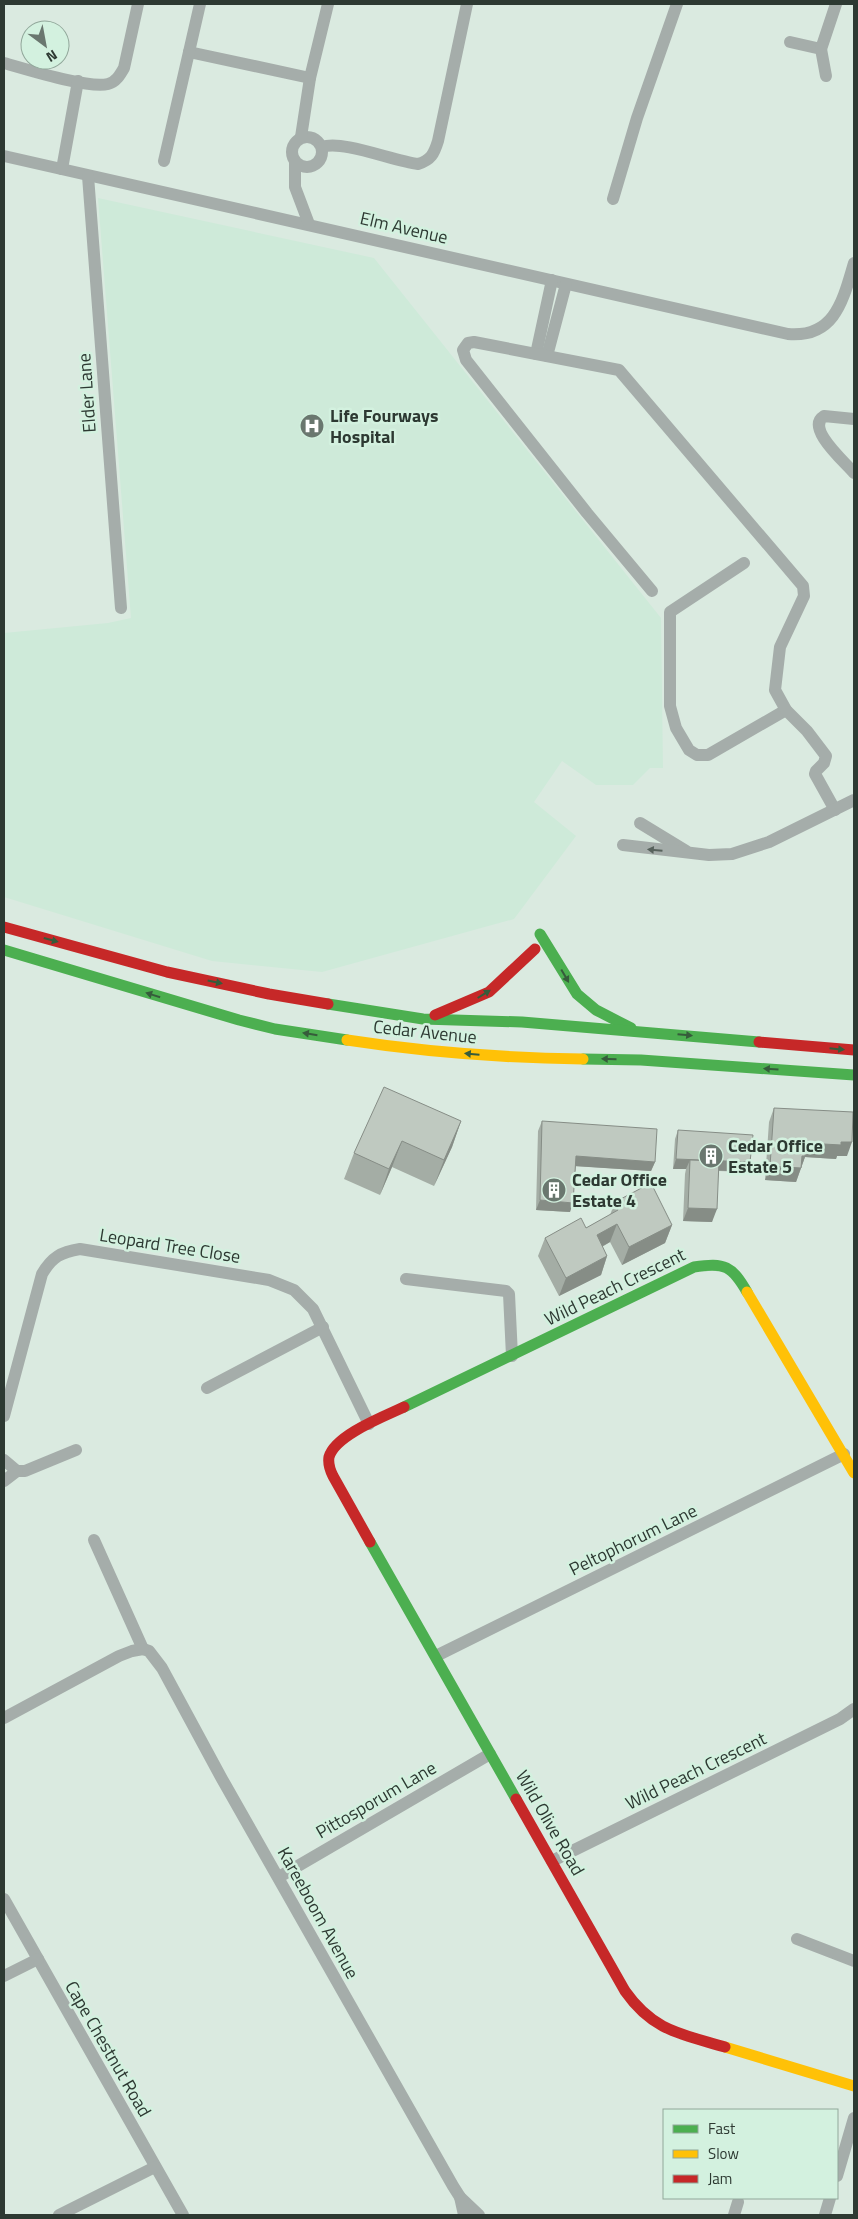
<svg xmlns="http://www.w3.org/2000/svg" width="858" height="2219" viewBox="0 0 858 2219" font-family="'Titillium Web',sans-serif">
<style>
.built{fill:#ceead9}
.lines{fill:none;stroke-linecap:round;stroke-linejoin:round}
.street{stroke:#a5adaa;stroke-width:12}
.fast{stroke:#4caf50;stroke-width:11}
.slow{stroke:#ffc107;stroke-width:11}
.jam{stroke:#c62828;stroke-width:11}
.wall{fill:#a4ada5}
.shaded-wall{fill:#868d86}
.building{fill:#bfc9c0;stroke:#868d86}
.oneway{fill:#57625c}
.oneway2{fill:#365c3b}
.labels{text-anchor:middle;stroke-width:5;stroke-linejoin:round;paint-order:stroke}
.street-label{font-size:18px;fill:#2d3932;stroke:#d3f1df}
.poi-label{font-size:18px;font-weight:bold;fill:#2d3932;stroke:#d3f1df;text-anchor:start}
</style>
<rect width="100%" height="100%" fill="#daeae0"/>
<polygon class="built" points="98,198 374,258 661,618 663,768 650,768 633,785 596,785 562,761 534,802 576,836 514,919 322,972 212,961 4,897 4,633 108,623 131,618"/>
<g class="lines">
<g class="street">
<polyline points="790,42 821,49 826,76"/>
<polyline points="821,49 836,4"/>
<polyline points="189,52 310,78"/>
<path d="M4 63C26 69 88 89 108 84 116 82 120 75 124 68L138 4"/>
<circle cx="307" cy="152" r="15"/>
<polyline points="301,137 310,78 328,4"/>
<path d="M322 147C343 140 393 161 418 164 431 160 434 154 438 141L467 4"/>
<path d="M4 156 788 334C835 338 843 300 854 263"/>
<polyline points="164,161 200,4"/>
<polyline points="295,162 295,187 309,224"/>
<polyline points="62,169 78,81"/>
<polyline points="88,176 121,608"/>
<polyline points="613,199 637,118 677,4"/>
<polyline points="536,354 552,280"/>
<polyline points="547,356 566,284"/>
<path d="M854 419 824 416C805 428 845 462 854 473"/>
<polyline points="744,563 670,612 670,706 676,728 689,750 697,755 708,755 786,710"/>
<polyline points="652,591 587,513 466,360 463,350 468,343 474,342 619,370 803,586 804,596 780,647 775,690 786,710 807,731 826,756 824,763 816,771 815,774 835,810"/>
<polyline points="640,823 686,851"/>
<polyline points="623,845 709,855 732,854 769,842 854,800"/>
<polyline points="406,1279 506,1291 509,1294 512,1356"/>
<polyline points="207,1388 323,1327"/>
<path d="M4 1416 42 1274C52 1257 61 1252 80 1249L269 1280 294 1290 313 1309 369 1424"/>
<polyline points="4,1460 17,1471 25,1471 76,1450"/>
<polyline points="4,1481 17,1471"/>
<polyline points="94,1540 143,1649"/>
<polyline points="143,1649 149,1651 162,1668 222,1779 453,2186 460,2197 464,2215"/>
<polyline points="436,1656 844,1454"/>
<polyline points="4,1718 119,1656 132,1651 143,1649"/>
<polyline points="552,1861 840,1719 854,1709"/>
<polyline points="279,1877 490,1754"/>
<polyline points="4,1899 183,2215"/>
<polyline points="797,1939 854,1961"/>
<polyline points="4,1976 38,1959"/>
<polyline points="837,2176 854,2118"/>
<polyline points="460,2197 479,2215"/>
<polyline points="59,2215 155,2167"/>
<polyline points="734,2215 738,2202"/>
<polyline points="825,2215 830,2198"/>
</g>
<g class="fast">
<polyline points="540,934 577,994 596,1010 631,1028"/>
<polyline points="4,950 239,1020 275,1029 347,1040"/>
<polyline points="328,1004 423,1019 522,1022 759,1042"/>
<polyline points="583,1059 641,1060 854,1075"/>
<path d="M404 1407 694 1267C725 1262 732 1266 747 1292"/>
<polyline points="370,1542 516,1799"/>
</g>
<g class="slow">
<path d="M347 1040C425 1052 504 1058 583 1059"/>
<polyline points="747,1292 854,1473"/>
<polyline points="725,2047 854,2086"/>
</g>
<g class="jam">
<polyline points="4,927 167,972 269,994 328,1004"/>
<polyline points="435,1015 489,992 535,949"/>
<polyline points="759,1042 854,1050"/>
<path d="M370 1542 333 1476C330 1470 328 1463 329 1457 335 1435 385 1416 404 1407"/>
<path d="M516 1799 625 1991C653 2031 681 2034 725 2047"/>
</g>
</g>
<g class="wall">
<polygon points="774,1108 847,1156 837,1156 836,1159 805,1157 796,1182 765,1180 769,1122"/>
<polygon points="461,1121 452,1147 434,1186 392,1167 380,1195 344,1179 354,1153"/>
<polygon points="542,1121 655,1162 651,1171 576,1166 570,1212 536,1210 538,1131"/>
<polygon points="678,1130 747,1172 719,1171 712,1222 683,1221 685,1174 686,1169 673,1169 675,1139"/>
<polygon points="615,1202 672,1225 665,1243 622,1265 610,1242 602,1247 607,1256 601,1275 559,1296 538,1256 545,1238 586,1228 610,1215"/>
</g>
<g class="shaded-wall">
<polygon points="461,1121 452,1147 434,1186 444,1160"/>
<polygon points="402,1141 392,1167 380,1195 389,1169"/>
<polygon points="841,1142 852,1142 847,1156 837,1156 836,1159 805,1157 796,1182 765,1180 770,1166 806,1143"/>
<polygon points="576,1156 655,1162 651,1171 573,1166"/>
<polygon points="676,1159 750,1162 747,1172 689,1169 690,1160 686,1169 673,1169"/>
<polygon points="540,1200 573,1203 570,1212 536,1210"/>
<polygon points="688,1208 717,1209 712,1222 683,1221"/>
<polygon points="617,1224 610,1242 590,1253 597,1235"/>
<polygon points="672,1225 665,1243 622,1265 629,1247"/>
<polygon points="607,1256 601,1275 559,1296 566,1278"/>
</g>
<g class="building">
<polygon points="384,1087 461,1121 444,1160 402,1141 389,1169 354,1153"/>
<polygon points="774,1108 853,1112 852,1142 841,1142 841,1145 806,1143 805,1156 802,1156 801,1168 770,1166"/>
<polygon points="542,1121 657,1129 655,1162 576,1156 573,1203 540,1200"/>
<polygon points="678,1130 753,1135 750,1162 676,1159"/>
<polygon points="690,1160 719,1161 717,1209 688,1208"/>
<polygon points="651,1183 672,1225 629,1247 617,1224 597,1235 607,1256 566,1278 545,1238 581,1218 586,1228 618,1210 615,1202"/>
</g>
<defs><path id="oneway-solid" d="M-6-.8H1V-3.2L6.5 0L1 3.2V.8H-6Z" transform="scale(1.25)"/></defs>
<use class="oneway" href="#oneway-solid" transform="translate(655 850) rotate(-175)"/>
<g class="oneway2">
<use href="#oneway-solid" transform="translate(51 940) rotate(15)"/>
<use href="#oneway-solid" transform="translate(565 976) rotate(60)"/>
<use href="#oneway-solid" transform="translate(215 982) rotate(12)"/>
<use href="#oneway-solid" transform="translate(484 994) rotate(-32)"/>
<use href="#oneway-solid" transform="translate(153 995) rotate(-163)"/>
<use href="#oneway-solid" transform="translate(310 1034) rotate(-171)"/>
<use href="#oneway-solid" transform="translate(685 1035) rotate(5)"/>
<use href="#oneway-solid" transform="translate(837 1049) rotate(6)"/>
<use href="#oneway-solid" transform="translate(472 1054) rotate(-175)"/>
<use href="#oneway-solid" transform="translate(609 1059) rotate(-179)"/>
<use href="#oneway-solid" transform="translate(771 1069) rotate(-176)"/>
</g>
<defs>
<symbol id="hospital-disc" viewBox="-11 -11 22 22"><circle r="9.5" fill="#6a776f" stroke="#d3f1df"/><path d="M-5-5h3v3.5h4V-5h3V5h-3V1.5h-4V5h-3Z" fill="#fff"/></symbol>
<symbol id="building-disc" viewBox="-11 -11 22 22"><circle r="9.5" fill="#6a776f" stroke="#d3f1df"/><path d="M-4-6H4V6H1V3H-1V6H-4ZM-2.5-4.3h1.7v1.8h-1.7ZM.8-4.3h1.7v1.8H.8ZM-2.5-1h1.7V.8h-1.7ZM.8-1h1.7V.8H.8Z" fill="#fff"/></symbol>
</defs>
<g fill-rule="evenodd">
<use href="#hospital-disc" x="298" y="412" width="28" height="28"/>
<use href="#building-disc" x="697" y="1142" width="28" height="28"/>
<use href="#building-disc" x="540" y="1176" width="28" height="28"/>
</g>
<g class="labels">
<g class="street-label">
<text transform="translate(404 228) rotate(13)" y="6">Elm Avenue</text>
<text transform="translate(87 393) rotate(-94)" y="6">Elder Lane</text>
<text transform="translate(425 1032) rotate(6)" y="6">Cedar Avenue</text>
<text transform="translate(170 1246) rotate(9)" y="6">Leopard Tree Close</text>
<text transform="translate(615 1287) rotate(-26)" y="6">Wild Peach Crescent</text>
<text transform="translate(633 1540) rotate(-26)" y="6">Peltophorum Lane</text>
<text transform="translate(696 1771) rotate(-26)" y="6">Wild Peach Crescent</text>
<text transform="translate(376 1800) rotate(-30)" y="6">Pittosporum Lane</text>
<text transform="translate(550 1823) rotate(60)" y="6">Wild Olive Road</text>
<text transform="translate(318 1913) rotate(61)" y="6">Kareeboom Avenue</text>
<text transform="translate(108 2049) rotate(60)" y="6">Cape Chestnut Road</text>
</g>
<g class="poi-label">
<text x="330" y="422">Life Fourways<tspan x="330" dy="21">Hospital</tspan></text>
<text x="728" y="1152">Cedar Office<tspan x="728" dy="21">Estate 5</tspan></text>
<text x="572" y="1186">Cedar Office<tspan x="572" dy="21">Estate 4</tspan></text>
</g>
</g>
<rect width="858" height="2219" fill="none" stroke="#2d3932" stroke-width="10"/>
<rect x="663" y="2109" width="175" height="90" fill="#d3f1df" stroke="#91a79a"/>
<rect x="673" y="2125" width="25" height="8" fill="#4caf50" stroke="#91a79a"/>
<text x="708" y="2134" font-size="15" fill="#2d3932">Fast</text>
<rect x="673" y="2150" width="25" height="8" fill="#ffc107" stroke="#91a79a"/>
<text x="708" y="2159" font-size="15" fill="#2d3932">Slow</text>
<rect x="673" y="2175" width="25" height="8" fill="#c62828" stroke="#91a79a"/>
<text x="708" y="2184" font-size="15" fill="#2d3932">Jam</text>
<g transform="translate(45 45) rotate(148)"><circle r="24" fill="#d3f1df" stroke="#91a79a"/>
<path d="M0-4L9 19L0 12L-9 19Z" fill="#6a776f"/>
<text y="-8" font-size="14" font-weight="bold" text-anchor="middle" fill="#2d3932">N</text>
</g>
</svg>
